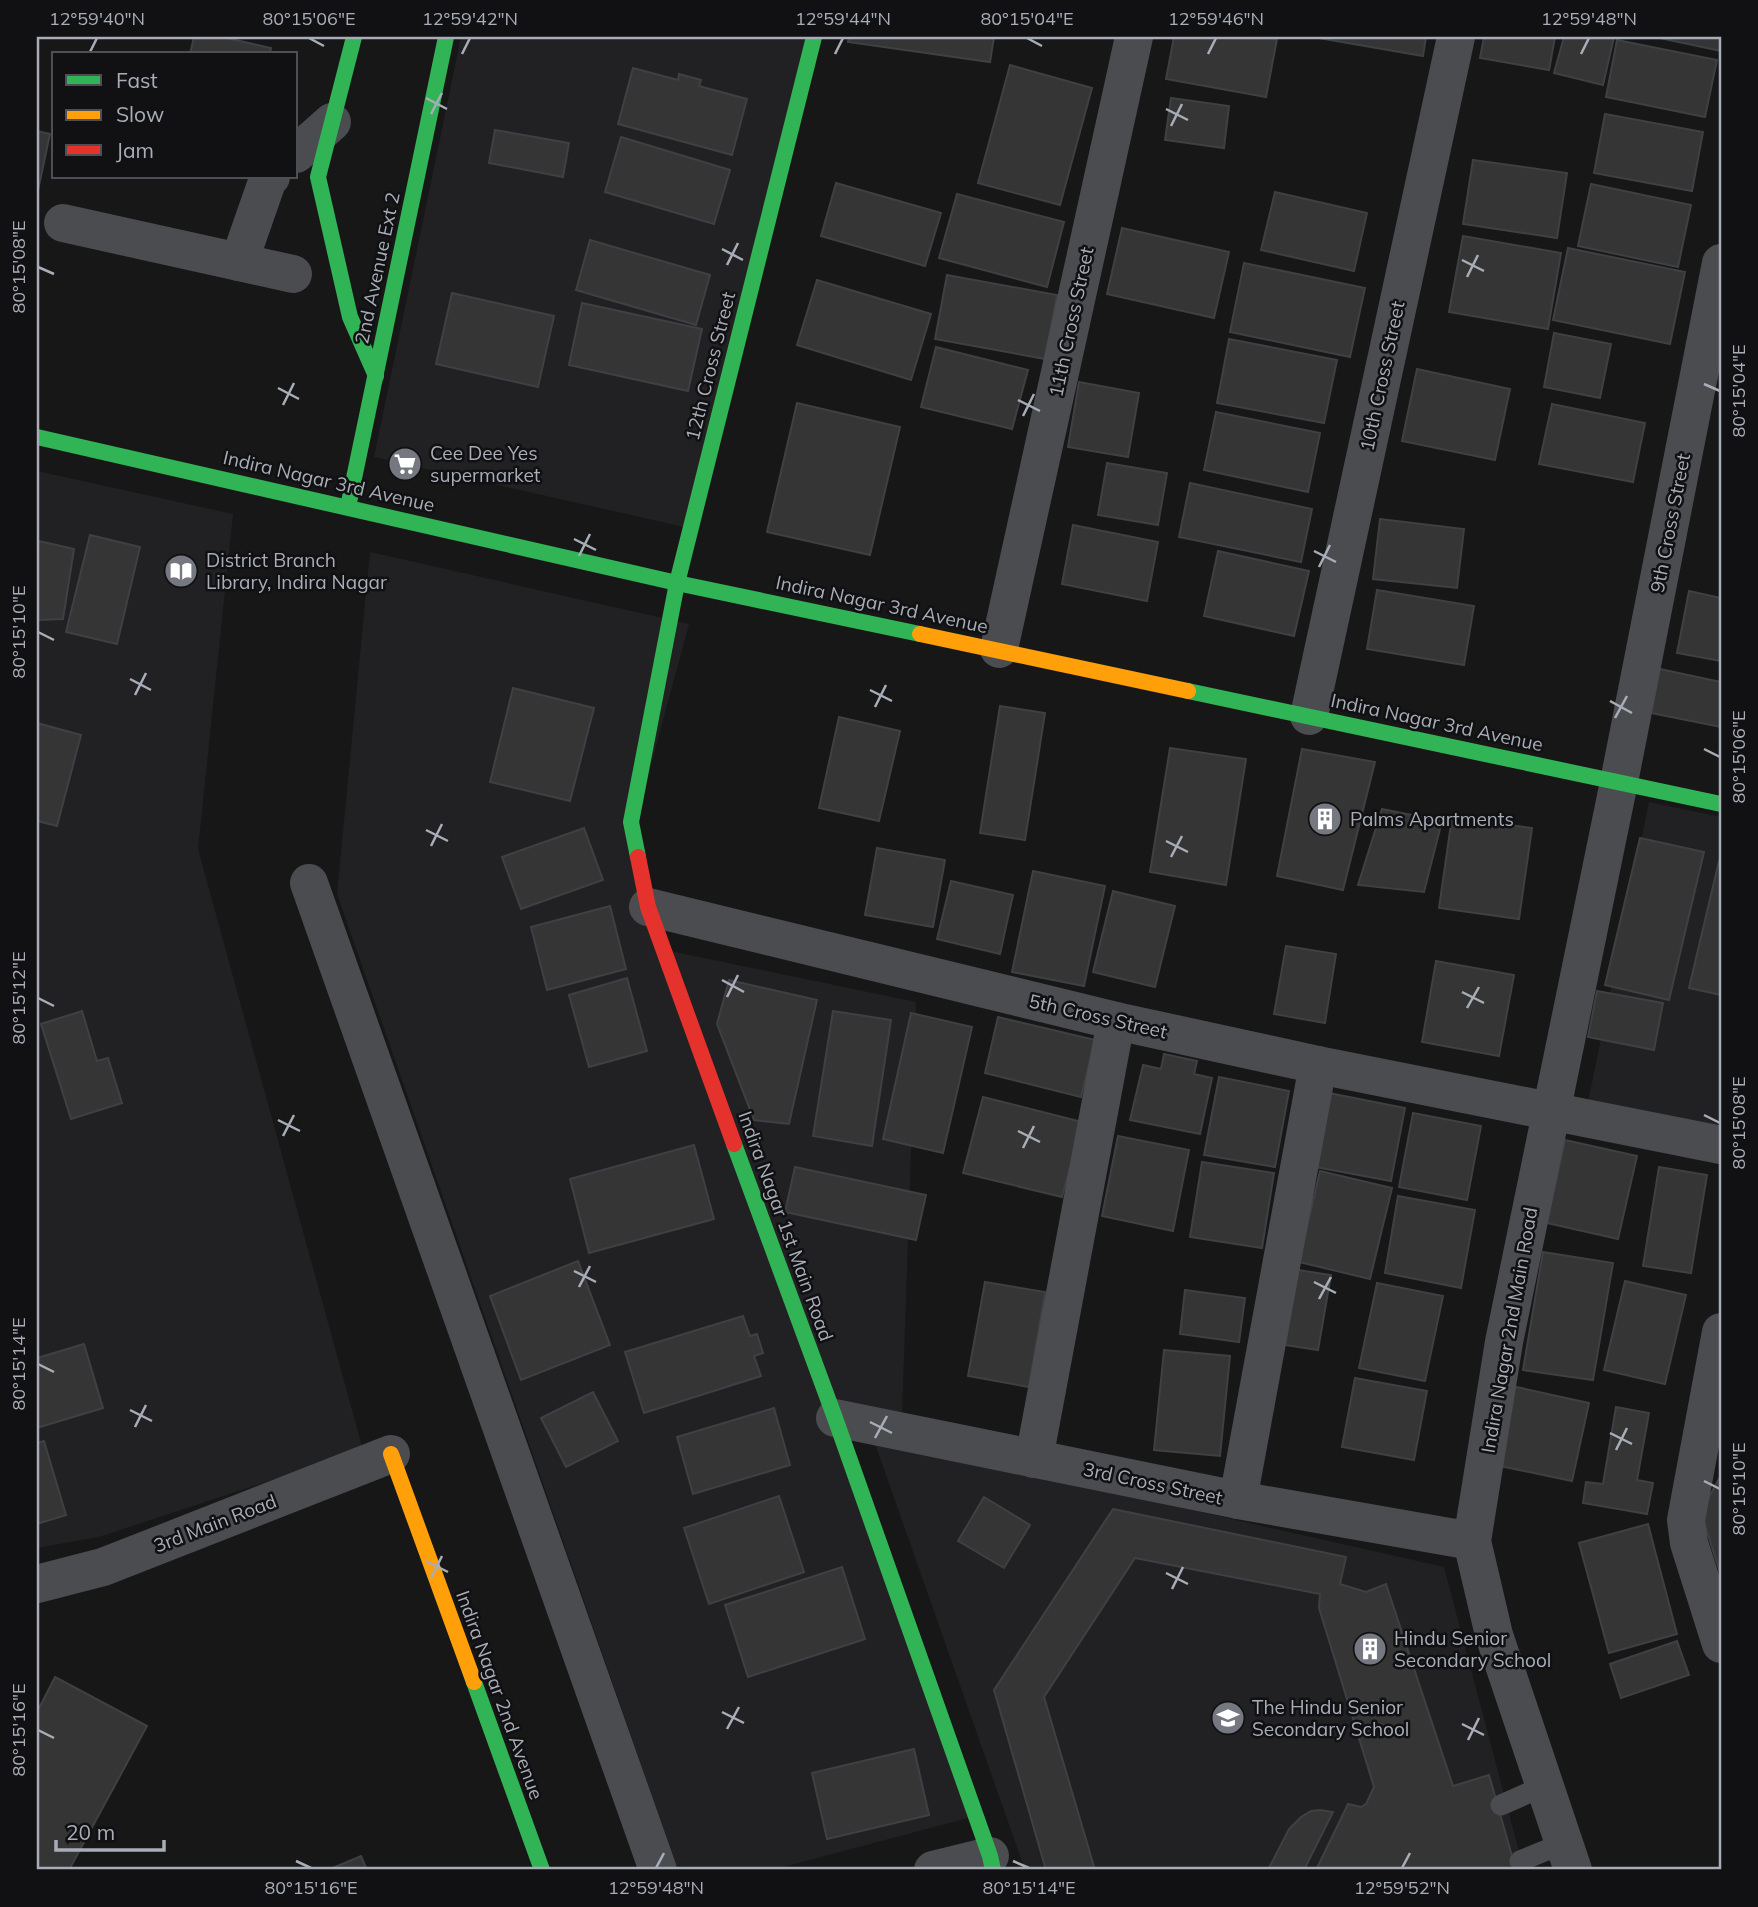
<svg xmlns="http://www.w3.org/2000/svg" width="1758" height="1907" viewBox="0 0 1758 1907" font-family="Mulish,sans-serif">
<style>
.built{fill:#212123}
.building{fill:#353536;stroke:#3f4043;stroke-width:2}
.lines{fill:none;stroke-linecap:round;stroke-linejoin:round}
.lane{stroke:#4b4c50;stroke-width:21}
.street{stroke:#4b4c50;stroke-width:38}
.fast{stroke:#30b455;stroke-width:16}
.slow{stroke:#ff9f0a;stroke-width:16}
.jam{stroke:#e5322d;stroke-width:16}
.ticks{fill:none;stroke:#a8adb8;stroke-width:2.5}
.labels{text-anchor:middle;stroke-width:5;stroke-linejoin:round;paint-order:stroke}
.street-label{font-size:19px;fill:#a8adb8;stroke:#111113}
.poi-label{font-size:19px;fill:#a8adb8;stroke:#111113;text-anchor:start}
.neatline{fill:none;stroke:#a8adb8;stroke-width:2.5}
.ticks-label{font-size:18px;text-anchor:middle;fill:#a8adb8}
</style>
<rect width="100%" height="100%" fill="#171717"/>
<g class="built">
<polygon points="461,37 808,37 693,529 374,457"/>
<polygon points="37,471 233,514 198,849 363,1450 99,1537 37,1548"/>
<polygon points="370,552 689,624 630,843 968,1818 772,1870 678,1870 337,894"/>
<polygon points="1649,802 1721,817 1721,1141 1586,1112"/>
<polygon points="656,948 916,1002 902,1417 835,1404"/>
<polygon points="873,1438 1444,1567 1524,1870 1025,1870"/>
</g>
<g class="building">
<polygon points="194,37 222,37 271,48 270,54 190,54"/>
<polygon points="849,37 994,37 990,62 848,42"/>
<polygon points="1174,37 1277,39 1266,97 1166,79"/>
<polygon points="1313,37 1426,37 1423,56"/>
<polygon points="1484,37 1555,37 1549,70 1480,58"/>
<polygon points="1564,37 1614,37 1603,85 1554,73"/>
<polygon points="1655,37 1721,37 1721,51"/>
<polygon points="1617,40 1717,60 1705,117 1606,97"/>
<polygon points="1010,65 1092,88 1060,205 978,183"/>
<polygon points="633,68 678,80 679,74 701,80 699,86 747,99 732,155 618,124"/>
<polygon points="1171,98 1229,106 1224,148 1165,140"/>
<polygon points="1605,114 1703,132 1692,191 1594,173"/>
<polygon points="495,130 569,143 563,177 489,163"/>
<polygon points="37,131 50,134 37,195"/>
<polygon points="621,137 730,170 714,224 605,192"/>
<polygon points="1473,160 1567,173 1557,238 1463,224"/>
<polygon points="836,183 941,213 925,266 821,236"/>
<polygon points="1591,184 1691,205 1678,267 1578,246"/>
<polygon points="1275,192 1367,213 1354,271 1261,250"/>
<polygon points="957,194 1064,222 1047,287 939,258"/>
<polygon points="1122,228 1229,252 1214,318 1107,294"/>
<polygon points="1463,236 1561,253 1548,329 1449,312"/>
<polygon points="590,240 710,275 696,325 576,290"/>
<polygon points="1568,248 1685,272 1670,344 1553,320"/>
<polygon points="1244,263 1365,288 1350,357 1230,332"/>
<polygon points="947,275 1057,295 1045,359 935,339"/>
<polygon points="817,280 931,314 911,380 797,345"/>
<polygon points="452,293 554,316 538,387 436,364"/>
<polygon points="582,303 702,329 688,391 569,365"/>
<polygon points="1554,333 1611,344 1600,398 1544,387"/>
<polygon points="1229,339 1337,360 1324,423 1217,403"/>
<polygon points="936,347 1028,370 1012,429 921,407"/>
<polygon points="1417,369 1510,389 1495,460 1402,441"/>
<polygon points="1079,382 1139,393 1128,457 1068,447"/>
<polygon points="797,403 900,427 870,555 767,532"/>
<polygon points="1552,404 1645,423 1633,482 1539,464"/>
<polygon points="1216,412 1320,433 1308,492 1204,470"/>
<polygon points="1107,463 1167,473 1158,525 1098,515"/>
<polygon points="1190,483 1312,509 1301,562 1179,537"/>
<polygon points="1380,519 1464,529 1457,588 1373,579"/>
<polygon points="1073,525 1158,542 1147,601 1062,584"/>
<polygon points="90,535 140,547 117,644 66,632"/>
<polygon points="39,541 74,549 63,619 37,620 37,558"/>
<polygon points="1218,551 1309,571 1294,636 1204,616"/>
<polygon points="1377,590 1474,606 1464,665 1367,649"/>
<polygon points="1689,591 1721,598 1721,661 1677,653"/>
<polygon points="1660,669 1721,682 1721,727 1651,713"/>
<polygon points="513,688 594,708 570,801 490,782"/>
<polygon points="1000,706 1045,713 1025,840 980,833"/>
<polygon points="839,717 900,731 879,821 819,808"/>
<polygon points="37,723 81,735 57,826 37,821"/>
<polygon points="1170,748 1246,759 1226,885 1150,872"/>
<polygon points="1302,749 1375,762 1343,890 1277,876"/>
<polygon points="1382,809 1442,821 1424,892 1358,885"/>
<polygon points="1452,817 1532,828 1519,919 1439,908"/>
<polygon points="584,828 603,880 521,909 502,857"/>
<polygon points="1640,838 1704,852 1669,1000 1605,985"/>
<polygon points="877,848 945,860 933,927 865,915"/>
<polygon points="1719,861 1721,862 1721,995 1689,988"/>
<polygon points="1033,871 1105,886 1084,986 1012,972"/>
<polygon points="951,881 1013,895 1000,954 937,939"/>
<polygon points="1113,891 1175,906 1155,987 1093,972"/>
<polygon points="610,906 626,969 547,990 531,927"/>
<polygon points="1286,946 1336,954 1325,1023 1274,1014"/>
<polygon points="1436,961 1514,975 1499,1056 1422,1042"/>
<polygon points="627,978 647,1051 589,1067 569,995"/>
<polygon points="729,980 817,1000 789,1124 754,1120 717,1024"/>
<polygon points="1597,991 1663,1003 1654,1050 1588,1037"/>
<polygon points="82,1011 97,1061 108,1058 122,1103 71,1119 41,1024"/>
<polygon points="833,1011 891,1020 872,1146 813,1136"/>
<polygon points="911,1013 972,1027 943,1153 883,1139"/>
<polygon points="998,1017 1095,1040 1081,1097 985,1073"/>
<polygon points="1164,1054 1197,1061 1194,1074 1212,1078 1200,1134 1130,1120 1143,1065 1161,1069"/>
<polygon points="1219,1077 1289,1091 1275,1167 1204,1155"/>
<polygon points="1329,1093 1405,1108 1391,1181 1315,1167"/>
<polygon points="983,1097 1082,1122 1062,1197 963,1173"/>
<polygon points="1413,1113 1481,1126 1467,1200 1399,1187"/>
<polygon points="1118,1136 1189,1150 1173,1231 1102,1216"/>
<polygon points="1565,1140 1637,1156 1618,1239 1547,1223"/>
<polygon points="694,1145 714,1219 589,1253 570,1179"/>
<polygon points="1202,1162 1274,1173 1262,1248 1190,1237"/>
<polygon points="795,1167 926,1195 916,1240 785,1212"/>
<polygon points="1659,1167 1707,1175 1691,1273 1643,1266"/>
<polygon points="1320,1171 1392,1188 1370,1279 1299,1262"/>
<polygon points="1398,1196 1475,1210 1461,1288 1385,1273"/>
<polygon points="1543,1252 1613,1263 1593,1380 1523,1370"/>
<polygon points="578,1261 610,1345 521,1380 490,1296"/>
<polygon points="1298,1270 1331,1275 1318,1350 1285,1345"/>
<polygon points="1625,1281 1686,1295 1665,1384 1604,1370"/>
<polygon points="985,1282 1045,1292 1029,1387 968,1376"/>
<polygon points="1377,1283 1443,1296 1425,1381 1359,1368"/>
<polygon points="1185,1290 1245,1298 1239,1342 1180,1334"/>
<polygon points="743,1316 750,1336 757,1334 763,1353 754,1356 761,1376 644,1413 625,1352"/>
<polygon points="84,1344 103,1408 37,1428 37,1358"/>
<polygon points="1164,1350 1230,1356 1220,1456 1154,1450"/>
<polygon points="1355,1378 1427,1391 1414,1460 1342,1447"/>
<polygon points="1512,1386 1589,1403 1572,1481 1495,1465"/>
<polygon points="593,1392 618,1441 566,1467 541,1418"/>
<polygon points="1616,1407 1649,1413 1637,1480 1653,1483 1647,1514 1583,1503 1586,1482 1603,1484"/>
<polygon points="774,1408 790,1465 693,1494 677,1437"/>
<polygon points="44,1441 66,1515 37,1524 37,1443"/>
<polygon points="1721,1475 1721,1576 1703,1519 1708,1499"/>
<polygon points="779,1496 804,1572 709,1604 684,1528"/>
<polygon points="984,1497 1030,1525 1004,1568 958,1541"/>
<polygon points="1113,1509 1346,1557 1340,1584 1366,1592 1386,1584 1453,1786 1489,1775 1516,1870 1316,1870 1348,1804 1361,1807 1366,1804 1374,1787 1319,1608 1320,1594 1135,1558 1044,1697 1095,1870 1046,1870 994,1690"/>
<polygon points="1648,1524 1677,1634 1609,1653 1579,1543"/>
<polygon points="842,1567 865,1639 748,1677 725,1605"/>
<polygon points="1677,1641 1689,1675 1621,1698 1610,1664"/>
<polygon points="55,1677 147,1726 69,1870 42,1870 37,1867 37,1712"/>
<polygon points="914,1749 929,1815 827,1839 812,1773"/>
<polygon points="1320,1810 1333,1812 1304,1870 1268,1870 1289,1829 1301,1817 1311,1811"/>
<polygon points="361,1856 367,1870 328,1870"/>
</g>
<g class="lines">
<g class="lane">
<polyline points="1501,1805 1544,1786"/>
<polyline points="1520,1861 1564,1843"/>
</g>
<g class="street">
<polyline points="296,154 332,122"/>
<polyline points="63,223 293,274"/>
<polyline points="239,262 268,179 271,177"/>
<polyline points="999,649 1134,37"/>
<polyline points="1309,716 1456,37"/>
<polyline points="309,883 658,1870"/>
<polyline points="648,907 1116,1021 1318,1065 1721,1145"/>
<polyline points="1721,1332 1686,1520 1689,1543 1721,1644"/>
<polyline points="835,1418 1238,1500 1472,1541"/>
<polyline points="1034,1459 1116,1021"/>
<polyline points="1238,1500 1318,1065"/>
<polyline points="37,1584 103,1567 391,1454"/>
<polyline points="933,1870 990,1856"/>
<polyline points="1573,1870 1494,1635 1472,1541 1504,1342 1619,782 1721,263"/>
</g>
<g class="fast">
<polyline points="354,37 318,177 350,317 376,376"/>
<polyline points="37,437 677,583 920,634"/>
<polyline points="348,507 446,37"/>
<polyline points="1188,691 1721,804"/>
<polyline points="638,857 631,822 677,583 814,37"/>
<polyline points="734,1144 835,1418 990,1856 993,1870"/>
<polyline points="474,1682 542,1870"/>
</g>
<g class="slow">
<polyline points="920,634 1188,691"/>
<polyline points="391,1454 474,1682"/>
</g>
<polyline class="jam" points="638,857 648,907 734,1144"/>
</g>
<path class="ticks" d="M309 38 324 46M1027 38 1042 46M89 54 97 38M462 54 470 38M835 54 843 38M1208 54 1216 38M1581 54 1589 38M426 98 447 109M1166 109 1188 120M431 114 442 93M1171 126 1182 104M722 249 743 260M1462 260 1484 271M727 265 738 243M38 267 54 274M1467 277 1478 255M1704 384 1720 391M278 388 299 399M1018 400 1040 411M283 405 294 383M1023 416 1034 394M574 539 596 550M1314 551 1336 562M579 556 590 534M1319 567 1330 545M38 632 54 640M130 679 151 690M870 690 892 701M135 695 146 673M1610 701 1632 713M875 707 886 685M1615 718 1627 696M1704 749 1720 757M426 830 448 841M1166 841 1188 852M431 846 442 824M1171 857 1182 836M722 980 744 992M1462 992 1484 1003M727 997 738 975M38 998 54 1006M1467 1008 1479 987M1704 1115 1720 1123M278 1120 300 1131M1018 1131 1040 1142M283 1136 294 1115M1023 1148 1034 1126M574 1271 596 1282M1314 1282 1336 1293M579 1287 590 1266M1319 1299 1331 1277M38 1364 54 1372M130 1410 152 1421M870 1422 892 1433M135 1427 146 1405M1610 1433 1632 1444M875 1438 887 1416M1616 1450 1627 1428M1704 1481 1720 1489M426 1561 448 1572M1166 1573 1188 1584M431 1578 442 1556M1172 1589 1183 1567M722 1712 744 1723M1462 1724 1484 1735M727 1729 739 1707M38 1730 54 1738M1468 1740 1479 1718M296 1861 311 1868M1013 1861 1029 1868M656 1868 664 1853M1402 1868 1410 1853"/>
<defs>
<symbol id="supermarket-disc" viewBox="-11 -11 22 22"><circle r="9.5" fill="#757880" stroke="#111113"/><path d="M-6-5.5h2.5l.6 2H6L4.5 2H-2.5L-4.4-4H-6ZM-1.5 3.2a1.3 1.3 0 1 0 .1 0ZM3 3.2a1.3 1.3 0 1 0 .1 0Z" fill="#fff"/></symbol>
<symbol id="library-disc" viewBox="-11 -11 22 22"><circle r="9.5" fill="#757880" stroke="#111113"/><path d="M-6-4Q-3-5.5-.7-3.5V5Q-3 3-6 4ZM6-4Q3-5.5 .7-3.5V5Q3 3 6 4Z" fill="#fff"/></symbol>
<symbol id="building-disc" viewBox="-11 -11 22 22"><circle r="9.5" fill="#757880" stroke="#111113"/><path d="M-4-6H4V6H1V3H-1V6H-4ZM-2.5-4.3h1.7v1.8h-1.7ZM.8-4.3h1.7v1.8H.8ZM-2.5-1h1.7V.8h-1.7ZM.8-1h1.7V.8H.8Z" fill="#fff"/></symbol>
<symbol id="school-disc" viewBox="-11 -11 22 22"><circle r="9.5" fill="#757880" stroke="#111113"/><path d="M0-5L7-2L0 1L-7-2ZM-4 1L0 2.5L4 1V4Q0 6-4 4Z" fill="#fff"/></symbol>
</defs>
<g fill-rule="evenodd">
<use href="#supermarket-disc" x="386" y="445" width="38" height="38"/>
<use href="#library-disc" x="162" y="552" width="38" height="38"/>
<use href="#building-disc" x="1306" y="800" width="38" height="38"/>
<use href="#building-disc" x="1351" y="1630" width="38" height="38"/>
<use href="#school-disc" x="1209" y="1699" width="38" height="38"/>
</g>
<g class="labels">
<g class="street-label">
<text transform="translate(377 268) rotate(-78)" y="7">2nd Avenue Ext 2</text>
<text transform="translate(1071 322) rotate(-78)" y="7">11th Cross Street</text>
<text transform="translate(710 366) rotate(-76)" y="7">12th Cross Street</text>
<text transform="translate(1382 376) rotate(-78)" y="7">10th Cross Street</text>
<text transform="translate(329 481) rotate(13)" y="7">Indira Nagar 3rd Avenue</text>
<text transform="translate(1670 523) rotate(-79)" y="7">9th Cross Street</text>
<text transform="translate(882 604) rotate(12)" y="7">Indira Nagar 3rd Avenue</text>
<text transform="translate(1437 722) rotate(12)" y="7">Indira Nagar 3rd Avenue</text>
<text transform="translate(1098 1016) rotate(13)" y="7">5th Cross Street</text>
<text transform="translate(786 1226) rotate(70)" y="7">Indira Nagar 1st Main Road</text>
<text transform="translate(1509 1330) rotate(-80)" y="7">Indira Nagar 2nd Main Road</text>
<text transform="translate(1153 1483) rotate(12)" y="7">3rd Cross Street</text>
<text transform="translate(215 1523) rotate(-21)" y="7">3rd Main Road</text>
<text transform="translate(500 1695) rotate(70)" y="7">Indira Nagar 2nd Avenue</text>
</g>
<g class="poi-label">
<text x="430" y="460">Cee Dee Yes<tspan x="430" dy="22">supermarket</tspan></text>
<text x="206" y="567">District Branch<tspan x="206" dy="22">Library, Indira Nagar</tspan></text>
<text x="1350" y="826">Palms Apartments</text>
<text x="1394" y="1645">Hindu Senior<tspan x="1394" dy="22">Secondary School</tspan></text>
<text x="1252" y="1714">The Hindu Senior<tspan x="1252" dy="22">Secondary School</tspan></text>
</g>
</g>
<rect width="1758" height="1907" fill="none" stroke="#111113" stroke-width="77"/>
<rect x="52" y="52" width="245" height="126" fill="#111113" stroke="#4d4f55" stroke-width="2"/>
<rect x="66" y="75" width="35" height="10" fill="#30b455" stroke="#4d4f55" stroke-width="2"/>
<text x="116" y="88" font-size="21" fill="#a8adb8">Fast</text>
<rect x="66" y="110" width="35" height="10" fill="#ff9f0a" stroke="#4d4f55" stroke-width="2"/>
<text x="116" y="122" font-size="21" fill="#a8adb8">Slow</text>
<rect x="66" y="145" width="35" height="10" fill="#e5322d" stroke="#4d4f55" stroke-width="2"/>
<text x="116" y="158" font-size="21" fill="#a8adb8">Jam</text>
<path d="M56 1840v10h108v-10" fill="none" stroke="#a8adb8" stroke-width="3.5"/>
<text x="66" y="1840" font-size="21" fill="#a8adb8" stroke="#111113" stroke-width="5" paint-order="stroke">20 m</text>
<rect x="38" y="38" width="1682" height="1830" class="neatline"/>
<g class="ticks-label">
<text x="97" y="25">12°59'40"N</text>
<text x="309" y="25">80°15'06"E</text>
<text x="470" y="25">12°59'42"N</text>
<text x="843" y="25">12°59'44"N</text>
<text x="1027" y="25">80°15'04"E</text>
<text x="1216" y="25">12°59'46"N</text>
<text x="1589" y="25">12°59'48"N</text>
<text transform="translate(19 267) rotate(-90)" y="6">80°15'08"E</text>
<text transform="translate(1739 391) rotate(-90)" y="6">80°15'04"E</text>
<text transform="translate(19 632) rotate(-90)" y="6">80°15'10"E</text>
<text transform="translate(1739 757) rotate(-90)" y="6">80°15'06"E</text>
<text transform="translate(19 998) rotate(-90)" y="6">80°15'12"E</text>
<text transform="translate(1739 1123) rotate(-90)" y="6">80°15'08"E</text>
<text transform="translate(19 1364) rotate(-90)" y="6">80°15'14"E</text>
<text transform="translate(1739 1489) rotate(-90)" y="6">80°15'10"E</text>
<text transform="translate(19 1730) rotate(-90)" y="6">80°15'16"E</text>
<text x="311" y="1894">80°15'16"E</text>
<text x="656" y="1894">12°59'48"N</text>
<text x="1029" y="1894">80°15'14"E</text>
<text x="1402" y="1894">12°59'52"N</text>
</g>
</svg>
